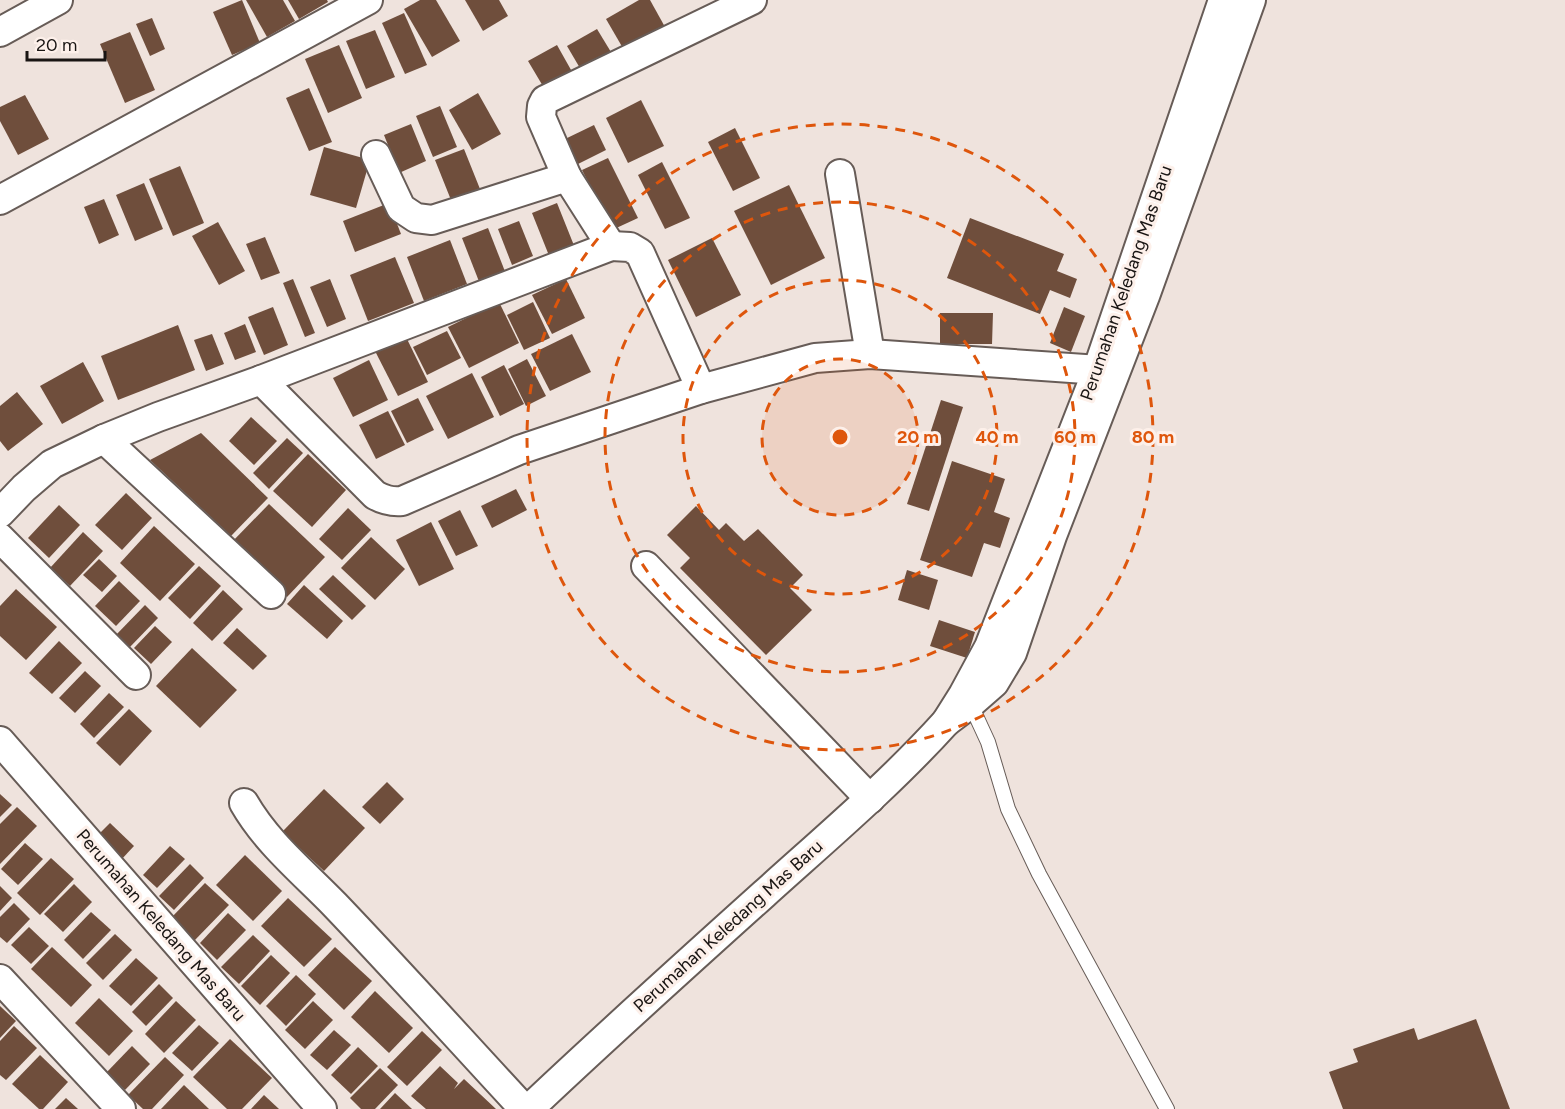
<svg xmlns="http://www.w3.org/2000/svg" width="1565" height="1109" viewBox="0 0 1565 1109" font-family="Figtree,sans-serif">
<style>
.building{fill:#6f4e3c}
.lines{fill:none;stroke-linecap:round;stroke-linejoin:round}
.lane-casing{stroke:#675c57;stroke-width:16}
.street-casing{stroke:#675c57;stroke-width:32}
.lane{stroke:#fff;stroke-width:14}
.street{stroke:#fff;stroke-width:28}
.ring{fill:none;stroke:#de560c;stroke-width:3;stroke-dasharray:10 8}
.labels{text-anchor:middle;stroke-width:6;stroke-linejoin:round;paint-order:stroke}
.street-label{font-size:18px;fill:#191513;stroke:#fdf0ea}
.centre{fill:#de560c;stroke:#fdf0ea;stroke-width:3}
.ring-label{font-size:18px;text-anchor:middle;font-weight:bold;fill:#de560c;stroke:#fdf0ea;stroke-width:6;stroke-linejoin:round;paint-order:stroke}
</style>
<rect width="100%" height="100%" fill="#efe3dd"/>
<g class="building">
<polygon points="242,0 260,43 232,55 213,12"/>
<polygon points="246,0 283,0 295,21 267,37"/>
<polygon points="288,0 327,0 328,2 299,19"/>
<polygon points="420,0 436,0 460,41 432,57 404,9"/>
<polygon points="465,0 499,0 508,16 483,31"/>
<polygon points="639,0 650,0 665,27 624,50 606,19"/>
<polygon points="404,13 427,65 405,74 382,23"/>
<polygon points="152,18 165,49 150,56 136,24"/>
<polygon points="597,29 614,57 584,75 567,46"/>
<polygon points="375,30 395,77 366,89 346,41"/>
<polygon points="130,32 155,90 125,103 100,44"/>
<polygon points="339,45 362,98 328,113 305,59"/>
<polygon points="557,45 575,77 547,93 528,61"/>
<polygon points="309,88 332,142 309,151 286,98"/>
<polygon points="478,93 501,134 472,150 449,110"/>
<polygon points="25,95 49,139 18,155 0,121 0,107"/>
<polygon points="641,100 664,146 628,163 606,118"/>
<polygon points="440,106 457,147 433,157 416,116"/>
<polygon points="411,124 426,161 399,173 384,135"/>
<polygon points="594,125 606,150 576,165 563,140"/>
<polygon points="735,128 760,178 733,191 708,142"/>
<polygon points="324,147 370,160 356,208 310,195"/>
<polygon points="464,149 484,199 455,210 435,160"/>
<polygon points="608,158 638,218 612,230 582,170"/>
<polygon points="662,162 690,218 665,229 638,175"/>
<polygon points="180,166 204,223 173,236 149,179"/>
<polygon points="144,183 163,229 135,241 116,195"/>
<polygon points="789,185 825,258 771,285 734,211"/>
<polygon points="104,199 119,235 99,244 84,207"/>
<polygon points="389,203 401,234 355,252 343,221"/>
<polygon points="557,203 575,248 550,258 532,213"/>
<polygon points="970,218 1064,254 1057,271 1077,279 1070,298 1050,290 1040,314 947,278"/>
<polygon points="519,221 533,256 512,265 498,229"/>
<polygon points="218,222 245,271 219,285 192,236"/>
<polygon points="488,228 506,274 480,284 462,238"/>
<polygon points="265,237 280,273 261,280 246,244"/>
<polygon points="712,238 741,295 696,317 668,260"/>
<polygon points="450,240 467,284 424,301 407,257"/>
<polygon points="395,257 414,303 368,321 350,275"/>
<polygon points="293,279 315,333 305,337 283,283"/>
<polygon points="330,279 346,319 327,327 310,287"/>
<polygon points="566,279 585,318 552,334 532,295"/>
<polygon points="499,302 519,343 469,368 448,327"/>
<polygon points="533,302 550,338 524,350 507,315"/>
<polygon points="273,307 288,345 264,355 248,317"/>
<polygon points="1064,307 1085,316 1071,352 1050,343"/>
<polygon points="940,313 993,313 992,344 940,344"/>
<polygon points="245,324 256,352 235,360 224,333"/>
<polygon points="178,325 195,370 118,400 101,356"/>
<polygon points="447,331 461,358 427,375 413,347"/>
<polygon points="212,334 224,364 206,371 194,340"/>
<polygon points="572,334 591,372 550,391 531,354"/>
<polygon points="406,337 428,382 398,396 375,351"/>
<polygon points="527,359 546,396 526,406 508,369"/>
<polygon points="369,360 388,400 353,417 333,378"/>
<polygon points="83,362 104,401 62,424 40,386"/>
<polygon points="504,365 524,404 500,416 481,377"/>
<polygon points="472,373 494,417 448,439 426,396"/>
<polygon points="17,392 43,424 8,451 0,441 0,406"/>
<polygon points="418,398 434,430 407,443 391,411"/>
<polygon points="941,400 963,407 929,511 907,504"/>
<polygon points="388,411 405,445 376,459 359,425"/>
<polygon points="251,417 277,441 254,465 229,441"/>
<polygon points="201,433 268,498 231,536 150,460"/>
<polygon points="287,438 303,453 269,489 253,473"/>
<polygon points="308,454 346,490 312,527 273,491"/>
<polygon points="952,461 1005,479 994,512 1010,518 1000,548 984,543 972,577 920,560"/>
<polygon points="516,489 527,510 492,528 481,506"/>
<polygon points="126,493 152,518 122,550 95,525"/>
<polygon points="269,504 325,557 287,597 230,544"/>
<polygon points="59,505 80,525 49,558 28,538"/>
<polygon points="696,506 719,530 726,523 744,541 758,529 803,575 790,588 812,610 766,655 680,568 690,558 667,535"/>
<polygon points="348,508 371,530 342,560 319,539"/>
<polygon points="460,510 478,546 456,556 438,521"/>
<polygon points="431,522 454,569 419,586 396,540"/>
<polygon points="154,526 195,564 160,601 120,563"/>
<polygon points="83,532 103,551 70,586 50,568"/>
<polygon points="371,537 405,569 375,600 341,568"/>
<polygon points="99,559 117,576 102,592 83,575"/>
<polygon points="199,566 221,586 190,619 168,598"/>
<polygon points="907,570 938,580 929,610 898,600"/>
<polygon points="333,575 366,606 352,620 319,589"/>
<polygon points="119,581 140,601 116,626 95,606"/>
<polygon points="304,585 343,621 327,639 287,604"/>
<polygon points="16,589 57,627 26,660 0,636 0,606"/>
<polygon points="223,590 243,609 212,641 193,623"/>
<polygon points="145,605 158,618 129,648 115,636"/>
<polygon points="939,620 975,632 967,658 930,646"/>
<polygon points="155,626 172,642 151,664 134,648"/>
<polygon points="237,628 267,656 253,670 223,643"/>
<polygon points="59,641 82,663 52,694 29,673"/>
<polygon points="192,648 237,690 200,728 156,686"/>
<polygon points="85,671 101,686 75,713 59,698"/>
<polygon points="109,693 124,707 94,738 80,724"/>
<polygon points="129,709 152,731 120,766 96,743"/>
<polygon points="387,782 404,799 380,824 362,807"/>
<polygon points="324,789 365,828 324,871 282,832"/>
<polygon points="0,794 12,805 0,817"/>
<polygon points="17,807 37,826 0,864 0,824"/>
<polygon points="110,823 134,846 120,861 95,838"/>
<polygon points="25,843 43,859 18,885 1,869"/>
<polygon points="170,846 185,859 157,888 143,875"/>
<polygon points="245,855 282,891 253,921 216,885"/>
<polygon points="51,858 74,879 40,915 17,893"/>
<polygon points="190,864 204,878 174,910 159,896"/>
<polygon points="205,883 229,905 194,941 170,919"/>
<polygon points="74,884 92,902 63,932 44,914"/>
<polygon points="0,886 12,898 0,911"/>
<polygon points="288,898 332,939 304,967 261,926"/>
<polygon points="14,903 30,919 7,943 0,937 0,917"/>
<polygon points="91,912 111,930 83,959 64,940"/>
<polygon points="228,913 246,930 217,960 200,943"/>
<polygon points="29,927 49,946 31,964 11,945"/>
<polygon points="115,934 132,950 103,980 86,963"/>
<polygon points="253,935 270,951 239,984 221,967"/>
<polygon points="52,947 92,985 71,1007 31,969"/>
<polygon points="335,947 372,981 344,1010 308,975"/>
<polygon points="271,955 290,973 260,1005 241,986"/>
<polygon points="136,958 158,978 131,1006 109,986"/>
<polygon points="296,975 316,994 286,1026 266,1006"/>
<polygon points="159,984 173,998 146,1026 132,1012"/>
<polygon points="375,991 413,1028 389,1053 351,1017"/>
<polygon points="99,998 133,1031 109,1056 75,1023"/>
<polygon points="176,1001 196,1020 164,1053 145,1034"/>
<polygon points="313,1001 333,1020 305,1049 285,1030"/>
<polygon points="0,1006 16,1021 0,1038"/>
<polygon points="1476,1019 1510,1109 1343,1109 1329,1072 1358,1062 1353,1049 1414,1028 1418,1040"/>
<polygon points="199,1025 219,1043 192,1071 172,1053"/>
<polygon points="14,1026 37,1048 6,1080 0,1075 0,1041"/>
<polygon points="334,1030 351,1045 327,1070 310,1055"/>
<polygon points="422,1031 442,1050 407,1086 387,1067"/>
<polygon points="230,1039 272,1078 242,1109 227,1109 193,1077"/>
<polygon points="132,1046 150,1064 125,1090 106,1073"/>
<polygon points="358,1047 378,1066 351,1094 331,1075"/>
<polygon points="40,1055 68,1082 43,1109 39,1109 12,1084"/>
<polygon points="165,1057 184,1075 152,1109 143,1109 128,1095"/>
<polygon points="440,1066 458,1083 454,1089 464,1079 496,1109 426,1109 411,1096"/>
<polygon points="380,1068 398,1085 375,1109 361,1109 350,1098"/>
<polygon points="184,1085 209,1109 161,1109"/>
<polygon points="395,1093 412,1109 380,1109"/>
<polygon points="264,1095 279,1109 251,1109"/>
<polygon points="66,1098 78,1109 55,1109"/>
</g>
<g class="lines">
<defs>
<polyline id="lane" points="968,702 976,716 988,742 1008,809 1039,874 1167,1109"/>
<g id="street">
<polyline points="1223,0 1097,371 989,647 963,695 946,722 970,704 994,683 1012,653 1052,536 1145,296 1251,0"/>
<polyline points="0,32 58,0"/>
<polyline points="840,174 870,354"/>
<polyline points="567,177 541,117 542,106 545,100 752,0"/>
<polyline points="0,200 368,0"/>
<polyline points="611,246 630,247 640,253 701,389"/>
<path d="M261 380 375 495C384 500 391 502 402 501L519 450 701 389 815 358 870 354 1114 371"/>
<polyline points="104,439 271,594"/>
<polyline points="0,513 24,488 52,464 104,439 158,417 261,380 611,246 567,177 432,220 416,218 401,208 376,155"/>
<polyline points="0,538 136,675"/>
<polyline points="646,566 870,799"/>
<polyline points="0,741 322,1109"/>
<path d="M244 803C267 843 303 872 335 905 399 972 461 1041 524 1109"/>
<polyline points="0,979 121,1109"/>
<path d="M529 1109C606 1036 685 965 764 894 826 838 890 784 946 722"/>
</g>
</defs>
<use href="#lane" class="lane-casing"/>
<use href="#street" class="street-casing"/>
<use href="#lane" class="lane"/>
<use href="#street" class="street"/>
</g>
<circle cx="840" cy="437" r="78" fill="#de560c" fill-opacity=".12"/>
<g class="ring">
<circle cx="840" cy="437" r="78"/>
<circle cx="840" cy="437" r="157"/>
<circle cx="840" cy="437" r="235"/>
<circle cx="840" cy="437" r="313"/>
</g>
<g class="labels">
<g class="street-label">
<text transform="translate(1126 283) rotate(-71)" y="6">Perumahan Keledang Mas Baru</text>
<text transform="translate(161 925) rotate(49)" y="6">Perumahan Keledang Mas Baru</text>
<text transform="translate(728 926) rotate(-42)" y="6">Perumahan Keledang Mas Baru</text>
</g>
</g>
<circle cx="840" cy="437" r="9" class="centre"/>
<g class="ring-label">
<text x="918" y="443">20 m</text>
<text x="997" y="443">40 m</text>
<text x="1075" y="443">60 m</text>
<text x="1153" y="443">80 m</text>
</g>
<path d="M27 51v9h78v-9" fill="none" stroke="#191513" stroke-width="3"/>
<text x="36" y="51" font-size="18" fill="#191513" stroke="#fdf0ea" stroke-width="4.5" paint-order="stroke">20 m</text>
</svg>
